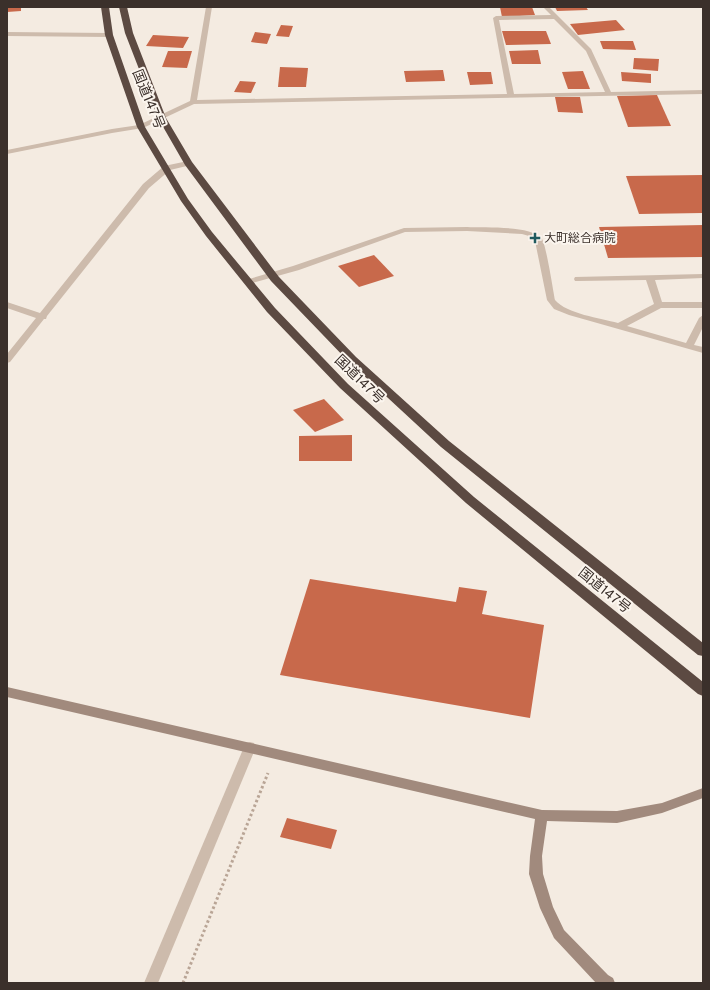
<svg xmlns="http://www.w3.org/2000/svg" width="710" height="990" viewBox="0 0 710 990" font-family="Overpass,'Noto Sans JP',sans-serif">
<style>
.building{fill:#c8694b}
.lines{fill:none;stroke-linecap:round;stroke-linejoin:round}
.path{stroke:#b9a596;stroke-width:3;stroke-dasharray:2.5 2.5;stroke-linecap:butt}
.lane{fill:#cdbbac;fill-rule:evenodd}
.street{fill:#cdbbac;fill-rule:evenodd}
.secondary{fill:#a18a7d;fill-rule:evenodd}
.highway{fill:#5c4a42;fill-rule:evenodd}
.poi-dot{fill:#1f5a5e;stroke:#fbf5ee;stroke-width:1.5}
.labels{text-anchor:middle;stroke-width:4;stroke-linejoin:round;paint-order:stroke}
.far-poi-label{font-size:12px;fill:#3b302b;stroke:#fbf5ee;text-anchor:start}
.street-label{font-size:14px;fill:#3b302b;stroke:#fbf5ee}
</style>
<rect width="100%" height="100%" fill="#f4ebe1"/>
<g class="building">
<polygon points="7,7 21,7 21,11 7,12"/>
<polygon points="500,7 532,7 535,15 502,17"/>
<polygon points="555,7 586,7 588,10 557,11"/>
<polygon points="616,20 625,30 578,35 570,24"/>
<polygon points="281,25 293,26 289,37 276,36"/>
<polygon points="502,31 546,31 551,44 506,45"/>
<polygon points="255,32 271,34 267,44 251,42"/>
<polygon points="153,35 189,37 183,48 146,46"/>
<polygon points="600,41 633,41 636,50 603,49"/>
<polygon points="538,50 541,64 512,64 509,51"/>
<polygon points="168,51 192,51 187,68 162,67"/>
<polygon points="634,58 659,59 658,71 633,69"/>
<polygon points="280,67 308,68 306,87 278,87"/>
<polygon points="443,70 445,81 406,82 404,71"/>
<polygon points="583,71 590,89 568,89 562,72"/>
<polygon points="467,72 491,72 493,84 470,85"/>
<polygon points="621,72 651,74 651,83 622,81"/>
<polygon points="240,81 256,82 251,93 234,92"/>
<polygon points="657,95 671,126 628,127 617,96"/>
<polygon points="555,97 580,97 583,113 558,112"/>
<polygon points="703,175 703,213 639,214 626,176"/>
<polygon points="703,225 703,257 608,258 599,227"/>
<polygon points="374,255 394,276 359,287 338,266"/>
<polygon points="324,399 344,420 315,432 293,410"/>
<polygon points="352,435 352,461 299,461 299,436"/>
<polygon points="310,579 456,602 459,587 487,591 482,614 544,625 530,718 280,675"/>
<polygon points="287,818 337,830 331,849 280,837"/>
</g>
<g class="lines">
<polyline class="path" points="183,983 268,773"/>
<g class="lane">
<path d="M467 227C484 228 532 225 542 239 546 245 553 289 555 300 567 314 600 318 618 323L654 304 646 280 578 281H575L574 279 575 277 703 274V278L655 280 662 302H703V308H661L627 326 686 343 699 318 703 315V327L694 345 703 347V353L569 315 554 309 547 300 535 241 529 236 522 234 467 231 405 232 299 270 249 284 245 282 246 280 293 266 404 228Z"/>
<polygon points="250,742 254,743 256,747 158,983 144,983 244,747 246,743"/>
</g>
<g class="street">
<path d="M206 7H212L197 100 507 94 493 18 496 16 551 15 543 7H549L591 49 611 92 703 90V94L194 104 143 128 112 133 7 154V150L112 129 139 125 190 101ZM554 19 586 51 605 92 514 94 499 20Z"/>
<polygon points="7,32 109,33 112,35 109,37 7,36"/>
<polygon points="188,161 192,163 191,165 170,170 149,188 47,316 46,319 44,319 10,362 7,363 7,354 36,318 7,308 7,302 40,313 143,184 164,166"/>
</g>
<polygon class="secondary" points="7,687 542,810 617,811 662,803 703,788 703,798 662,813 617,823 547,821 542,856 543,874 553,907 564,930 608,975 613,978 615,983 596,983 554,938 540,908 529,874 530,856 535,819 7,697"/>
<g class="highway">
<polygon points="101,7 109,7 113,35 145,127 188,199 212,232 275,308 348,384 474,497 703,682 703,696 698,694 466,503 340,388 267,312 206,236 181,201 137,127 105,35"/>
<polygon points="119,7 127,7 133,33 166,118 192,162 279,277 356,357 449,441 703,643 703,656 698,655 441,447 348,361 271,281 185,165 158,118 125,33"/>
</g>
</g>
<path class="poi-dot" d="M533 232h4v4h4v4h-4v4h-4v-4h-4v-4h4z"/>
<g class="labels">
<g class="far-poi-label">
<text x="544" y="242">大町総合病院</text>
</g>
<g class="street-label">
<text transform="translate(149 99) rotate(68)" y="5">国道147号</text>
<text transform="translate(360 379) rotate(44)" y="5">国道147号</text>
<text transform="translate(605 590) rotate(39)" y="5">国道147号</text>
</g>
</g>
<rect width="710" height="990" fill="none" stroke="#3b302b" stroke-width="16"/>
</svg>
